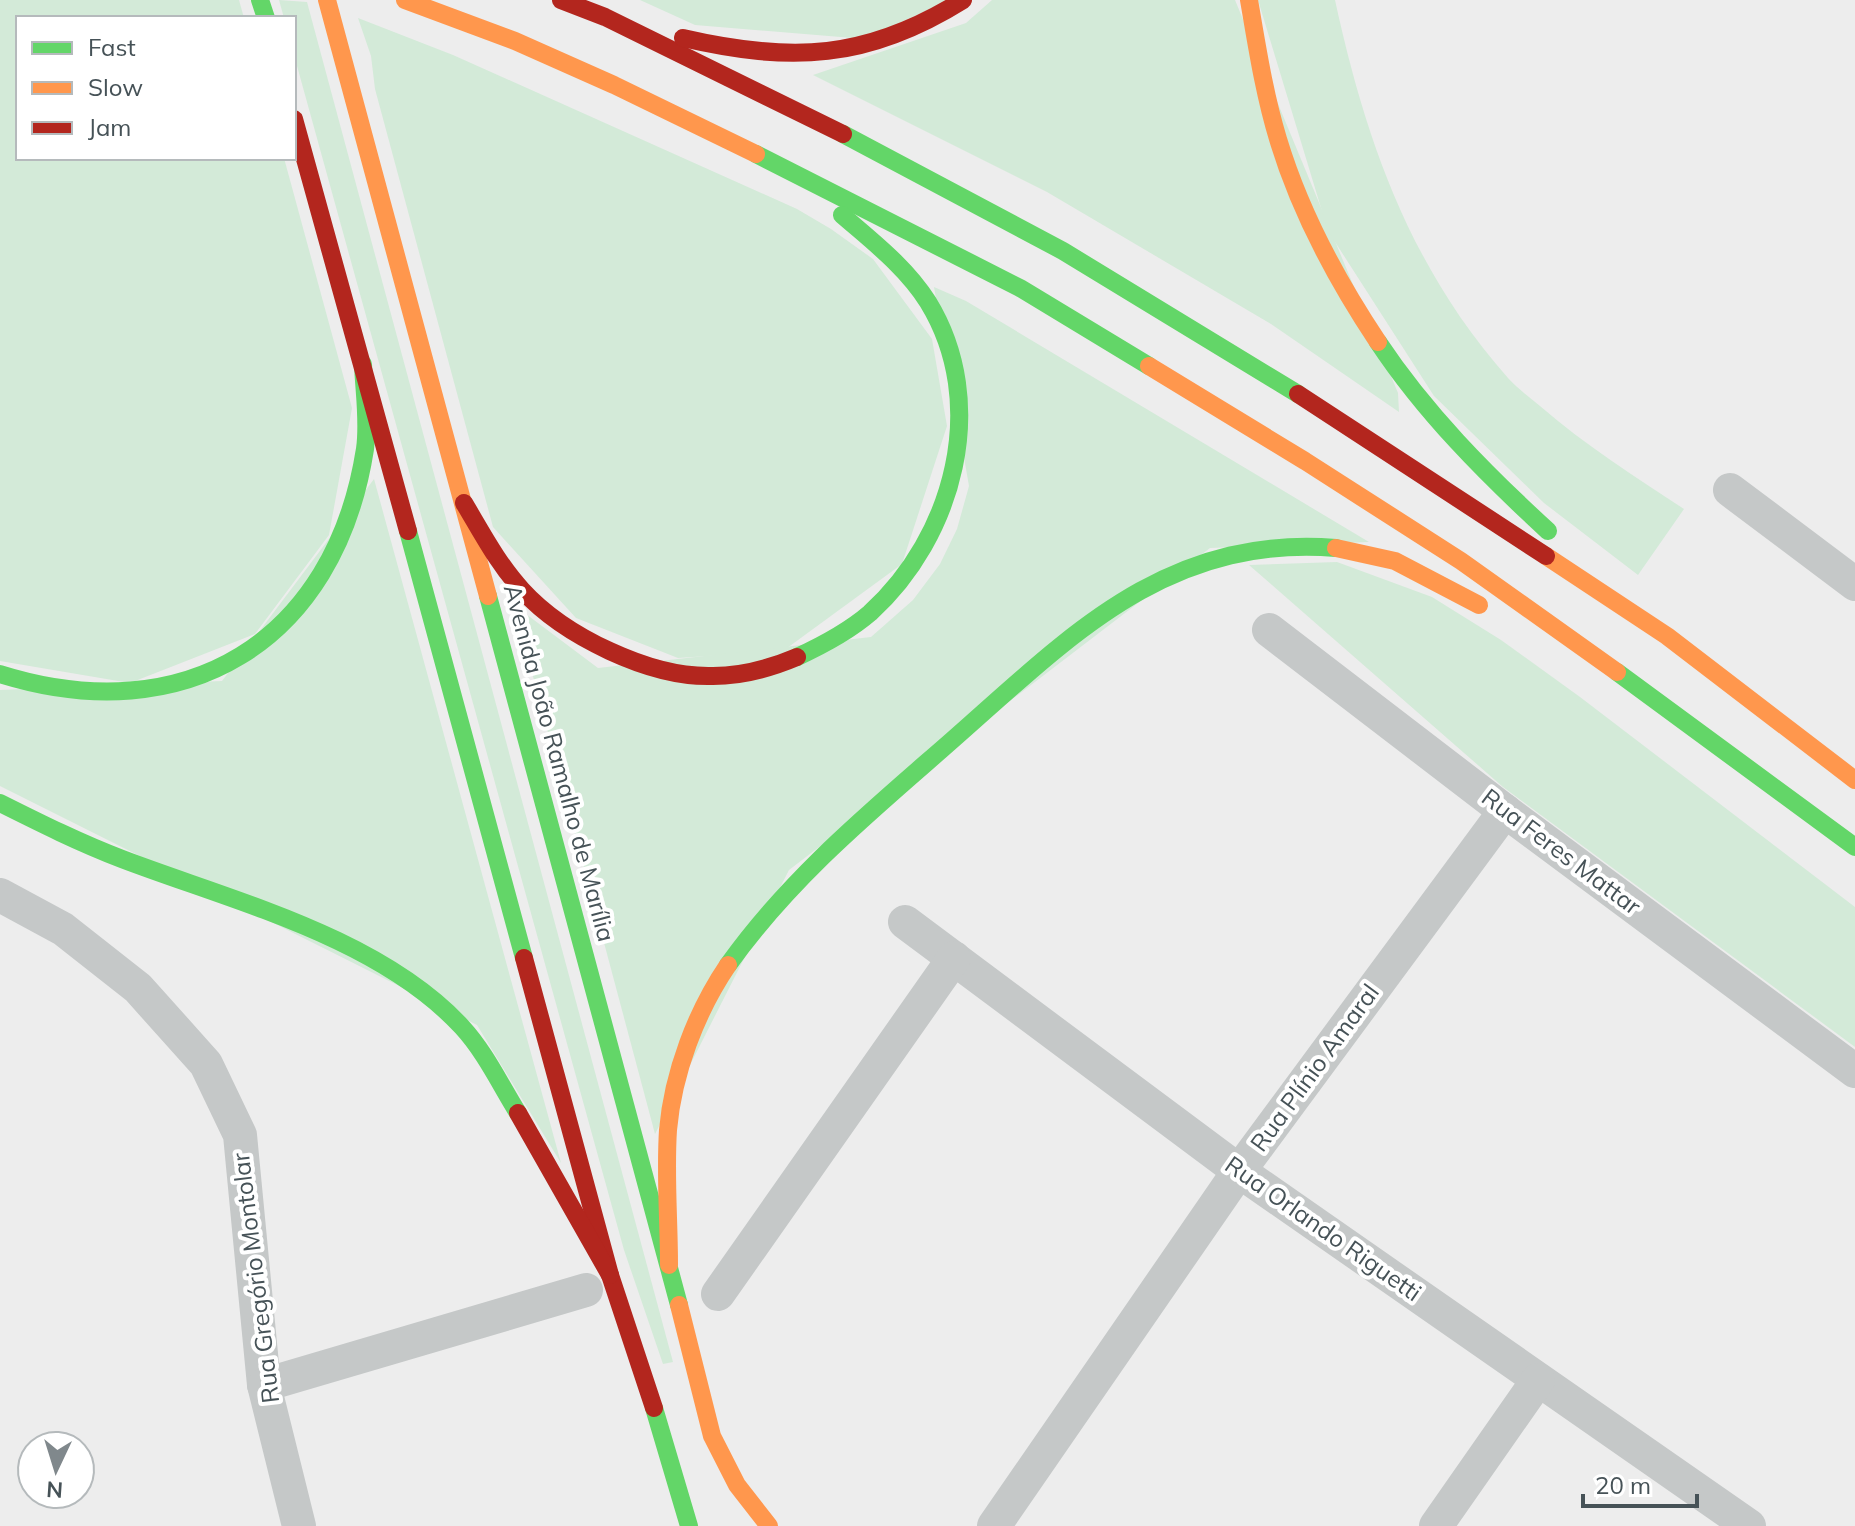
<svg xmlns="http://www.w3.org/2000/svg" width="1855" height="1526" viewBox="0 0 1855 1526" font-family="Mulish,sans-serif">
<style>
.green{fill:#d3ead8}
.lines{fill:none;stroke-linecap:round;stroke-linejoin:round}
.street{stroke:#c5c8c8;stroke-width:34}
.fast{stroke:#63d668;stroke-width:18}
.slow{stroke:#ff974d;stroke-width:18}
.jam{stroke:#b3261e;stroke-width:18}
.labels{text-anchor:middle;stroke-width:8;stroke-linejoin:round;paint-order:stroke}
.street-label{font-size:24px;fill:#465257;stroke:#fff}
</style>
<rect width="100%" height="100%" fill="#ededed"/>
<g class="green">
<polygon points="0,0 239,0 244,18 18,18 18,158 284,158 352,408 329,535 255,634 130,683 0,661"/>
<polygon points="279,0 307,2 673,1362 663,1364 624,1250 294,55 294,18 284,18"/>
<polygon points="640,0 949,0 865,39 695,25"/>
<polygon points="992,0 1235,0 1398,393 1399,412 1271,324 1047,192 813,75 966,23"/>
<path d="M1258 0H1335C1366 142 1410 267 1508 378 1517 388 1529 397 1540 406 1585 445 1634 476 1684 509L1638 575 1544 503 1434 396 1328 231Z"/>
<polygon points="358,18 453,55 797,209 831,229 873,259 932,339 947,426 902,564 783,651 678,658 576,618 493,527 375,89 371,56"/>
<polygon points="934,287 966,301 1369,542 1210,548 789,870 655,1134 514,605 598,668 871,637 913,600 940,564 957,529 969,486"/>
<polygon points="374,479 561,1163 477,1025 0,786 0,690 222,681"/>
<polygon points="1337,562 1432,597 1501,640 1580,697 1855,907 1855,1047 1503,787 1249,565"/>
</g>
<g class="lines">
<g class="street">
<polyline points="1730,490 1855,584"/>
<polyline points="1269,630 1505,811 1855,1071"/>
<polyline points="0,895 63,929 138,988 206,1064 240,1135 264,1385 299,1526"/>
<polyline points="905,922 1239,1171 1749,1526"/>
<polyline points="718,1294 954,958"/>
<polyline points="264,1385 586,1290"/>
<polyline points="994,1526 1239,1171 1505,811"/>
<polyline points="1436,1526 1538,1380"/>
</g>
<g class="fast">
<polyline points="260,0 266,18"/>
<polyline points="843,134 1063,251 1298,394"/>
<polyline points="756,154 1020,288 1149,366"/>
<path d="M1378 342C1425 413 1486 474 1548 531"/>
<polyline points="408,531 524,958"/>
<polyline points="488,596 679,1305"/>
<path d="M797 657C823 645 848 632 870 613 954 537 990 403 928 302 906 267 872 241 842 215"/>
<polyline points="1617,672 1855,847"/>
<path d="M0 674C185 732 335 642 365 449 369 421 364 392 363 364"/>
<path d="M0 803C40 823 80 843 122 859 232 901 379 937 462 1027 485 1052 500 1084 518 1113"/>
<path d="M728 965C788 881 864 817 941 750 1062 645 1160 534 1336 548"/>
<polyline points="654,1408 689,1526"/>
</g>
<g class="slow">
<polyline points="327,0 488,596"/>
<polyline points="405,0 515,41 614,85 756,154"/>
<path d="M1249 0C1257 46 1264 93 1278 139 1300 212 1336 279 1378 342"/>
<polyline points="1149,366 1305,461 1461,561 1617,672"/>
<polyline points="1336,548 1395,561 1479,605"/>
<polyline points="1546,556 1667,636 1855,780"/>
<path d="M669 1265C669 1220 665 1175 668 1130 673 1073 696 1012 728 965"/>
<polyline points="679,1305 712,1436 737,1485 769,1526"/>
</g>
<g class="jam">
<polyline points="561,0 605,17 843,134"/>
<path d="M683 38C791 63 867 60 963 0"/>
<polyline points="294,119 408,531"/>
<polyline points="1298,394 1546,556"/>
<path d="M464 503C482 533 498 564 522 590 564 636 650 678 713 676 742 676 771 668 797 657"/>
<polyline points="524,958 610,1275 654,1408"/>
<polyline points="518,1113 610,1275"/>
</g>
</g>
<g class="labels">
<g class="street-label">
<text transform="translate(559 763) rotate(75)" y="8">Avenida João Ramalho de Marília</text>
<text transform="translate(1561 852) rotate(37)" y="8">Rua Feres Mattar</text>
<text transform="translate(1315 1068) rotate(-54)" y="8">Rua Plínio Amaral</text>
<text transform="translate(1323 1229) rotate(35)" y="8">Rua Orlando Riguetti</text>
<text transform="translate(256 1278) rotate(-97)" y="8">Rua Gregório Montolar</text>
</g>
</g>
<rect x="16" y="16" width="280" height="144" fill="#ffffff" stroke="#b5babc" stroke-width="2"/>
<rect x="32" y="42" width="40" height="12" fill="#63d668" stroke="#b5babc" stroke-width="2"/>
<text x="88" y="56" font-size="24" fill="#465257">Fast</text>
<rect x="32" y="82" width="40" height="12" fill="#ff974d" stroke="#b5babc" stroke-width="2"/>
<text x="88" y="96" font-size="24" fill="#465257">Slow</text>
<rect x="32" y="122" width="40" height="12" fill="#b3261e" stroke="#b5babc" stroke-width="2"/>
<text x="88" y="136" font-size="24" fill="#465257">Jam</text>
<g transform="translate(56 1470) rotate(184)"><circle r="38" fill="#ffffff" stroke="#b5babc" stroke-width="2"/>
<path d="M0-6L14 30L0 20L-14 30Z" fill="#80888c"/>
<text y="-12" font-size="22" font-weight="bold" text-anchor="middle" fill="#465257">N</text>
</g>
<path d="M1583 1494v12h114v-12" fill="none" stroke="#465257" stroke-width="4"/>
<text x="1595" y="1494" font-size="24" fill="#465257" stroke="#ffffff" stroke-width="6" paint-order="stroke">20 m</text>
</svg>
